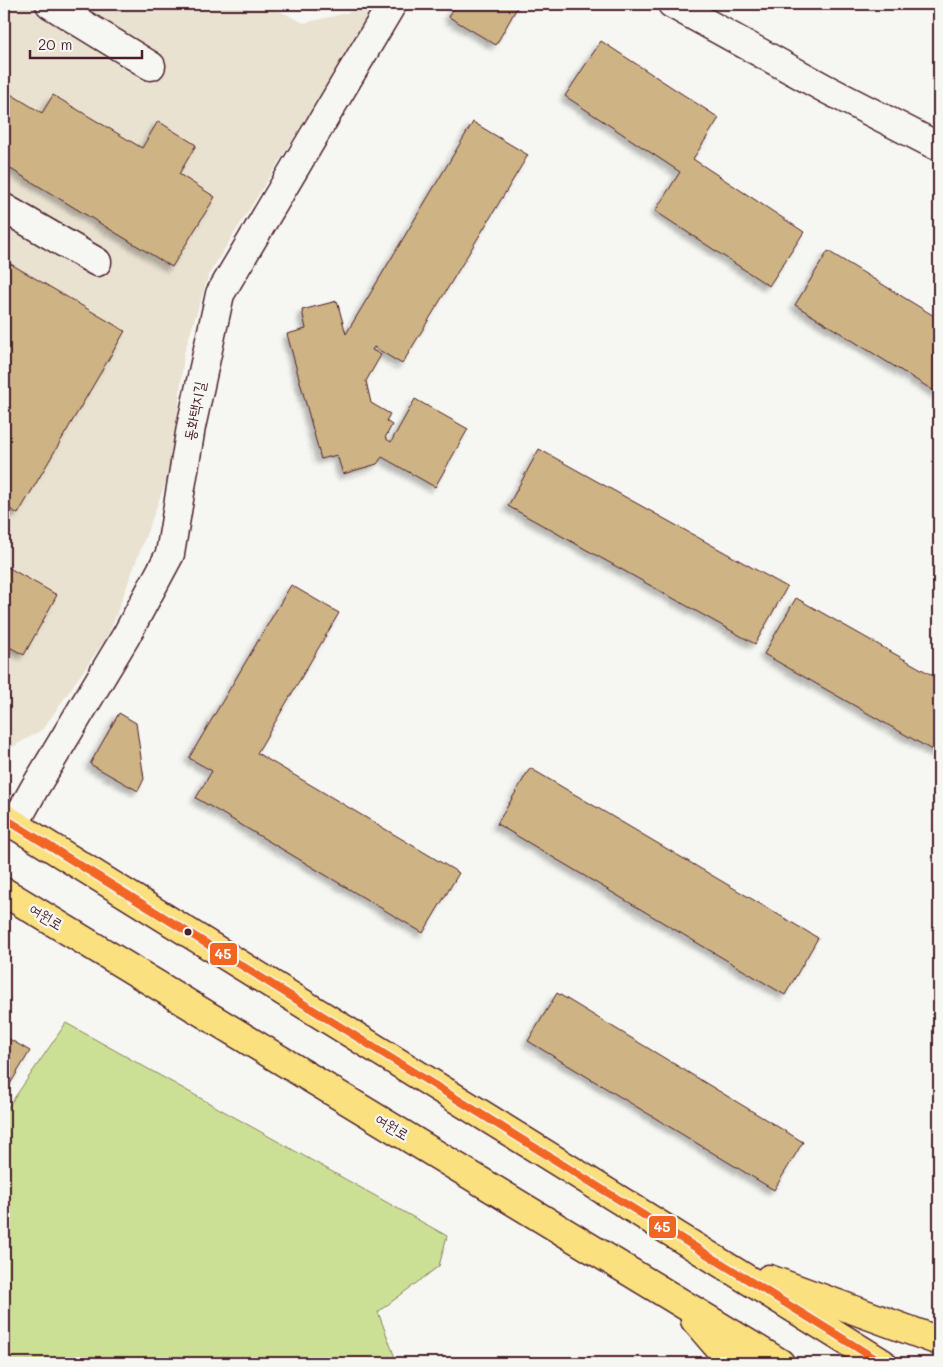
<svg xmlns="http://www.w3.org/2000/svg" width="943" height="1367" viewBox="0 0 943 1367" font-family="Mali,'Poor Story',sans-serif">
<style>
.built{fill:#eae2d1}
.green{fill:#cce095;stroke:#8b8060}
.building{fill:#ceb384;stroke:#4a1f2b;filter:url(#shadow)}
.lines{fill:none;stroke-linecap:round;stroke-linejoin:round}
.minor-casing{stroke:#4a1f2b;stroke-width:31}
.highway-casing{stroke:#4a1f2b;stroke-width:31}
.minor{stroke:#f6f6f2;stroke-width:28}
.highway{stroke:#fbe080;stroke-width:28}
.bus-1-casing{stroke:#f6f6f2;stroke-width:11}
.bus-1{stroke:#f26522;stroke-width:8}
.bus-dot{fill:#4a1f2b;stroke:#f6f6f2;stroke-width:2}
.labels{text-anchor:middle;stroke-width:4.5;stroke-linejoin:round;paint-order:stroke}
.street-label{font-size:15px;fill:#4a1f2b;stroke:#f6f6f2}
.line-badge{stroke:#f6f6f2;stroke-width:2}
.badge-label{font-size:14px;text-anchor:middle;font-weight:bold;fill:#fff}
</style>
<defs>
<filter id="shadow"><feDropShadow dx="-4.5" dy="4.5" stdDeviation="2.5" flood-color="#0004"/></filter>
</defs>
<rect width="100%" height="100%" fill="#f6f6f2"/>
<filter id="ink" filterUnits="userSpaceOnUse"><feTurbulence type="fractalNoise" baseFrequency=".02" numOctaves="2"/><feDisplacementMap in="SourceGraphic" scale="10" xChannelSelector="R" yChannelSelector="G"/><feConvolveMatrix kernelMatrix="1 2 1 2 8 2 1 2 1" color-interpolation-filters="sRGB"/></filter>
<g filter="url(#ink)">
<polygon class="built" points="4,4 266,4 304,23 376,6 209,274 184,353 173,463 109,634 43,729 4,752"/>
<polygon class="green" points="66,1023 447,1236 439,1266 378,1312 397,1363 4,1363 4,1113"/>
<g class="building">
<polygon points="456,4 519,4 496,45 449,17"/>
<polygon points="601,41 719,118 693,159 804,232 769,286 655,211 680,172 565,96"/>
<polygon points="4,90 42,113 53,95 142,148 158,121 196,145 179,174 215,197 172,267 4,165"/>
<polygon points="473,122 528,155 402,364 374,347 372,350 381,355 366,381 371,403 390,414 386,421 392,425 385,438 391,442 415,399 468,429 435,487 382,457 377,464 343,474 337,455 321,459 287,334 306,329 302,310 337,301 346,334"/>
<polygon points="828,251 939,319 939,394 795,305"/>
<polygon points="4,260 125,331 18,514 4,505"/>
<polygon points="539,449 787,587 755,644 508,506"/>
<polygon points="4,565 57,595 24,655 4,644"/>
<polygon points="291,585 339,613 257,753 459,873 423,933 196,798 212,771 189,758"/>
<polygon points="796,598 939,679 939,754 764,654"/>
<polygon points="119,713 136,723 144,779 138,791 90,764"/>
<polygon points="530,768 818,938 785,995 497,824"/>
<polygon points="557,993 803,1142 774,1190 528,1041"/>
<polygon points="4,1036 30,1051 4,1094"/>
</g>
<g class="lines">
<defs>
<g id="minor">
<polyline points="50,4 151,66"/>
<polyline points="672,4 826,89 939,147"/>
<polyline points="4,208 97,262"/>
<polyline points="14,825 34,789 126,636 170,554 191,427 220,294 392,4"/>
</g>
<g id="highway">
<polyline points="4,818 882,1363"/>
<polyline points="4,892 780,1363"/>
<polyline points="769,1279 939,1341"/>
<polyline points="695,1320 732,1363"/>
</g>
</defs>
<use href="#minor" class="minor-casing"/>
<use href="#highway" class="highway-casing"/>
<use href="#minor" class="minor"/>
<use href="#highway" class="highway"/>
<defs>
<polyline id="bus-1" points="4,818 882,1363"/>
</defs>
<use href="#bus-1" class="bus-1-casing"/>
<use href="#bus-1" class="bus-1"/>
</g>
</g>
<circle class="bus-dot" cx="188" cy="932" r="4.5"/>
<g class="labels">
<g class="street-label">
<text transform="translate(195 411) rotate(-79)" y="5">동화택지길</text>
<text transform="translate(46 917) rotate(31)" y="5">여원로</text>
<text transform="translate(392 1127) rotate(31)" y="5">여원로</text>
</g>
</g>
<g class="line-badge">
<rect x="209" y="942" width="29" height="24" rx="5" fill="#f26522"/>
<rect x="648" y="1215" width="29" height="24" rx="5" fill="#f26522"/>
</g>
<g class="badge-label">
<text x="223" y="959">45</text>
<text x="662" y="1232">45</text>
</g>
<rect width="943" height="1367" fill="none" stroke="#f6f6f2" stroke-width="20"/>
<rect x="10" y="10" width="923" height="1347" fill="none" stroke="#4a1f2b" stroke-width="2" filter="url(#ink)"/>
<path d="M30 50v8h112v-8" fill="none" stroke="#4a1f2b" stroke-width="2.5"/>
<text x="38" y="50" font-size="15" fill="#4a1f2b" stroke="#f6f6f2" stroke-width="4" paint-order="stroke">20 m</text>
</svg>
